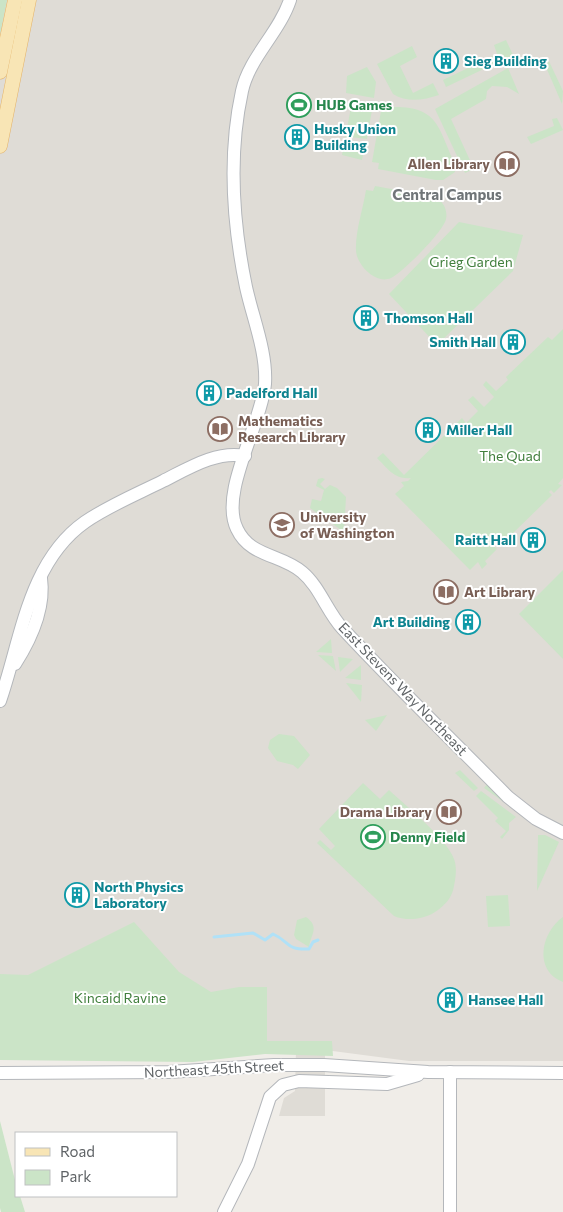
<svg xmlns="http://www.w3.org/2000/svg" width="563" height="1212" viewBox="0 0 563 1212" font-family="Commissioner,sans-serif">
<style>
.education{fill:#dfdcd6}
.green{fill:#cbe4c7}
.lines{fill:none;stroke-linecap:round;stroke-linejoin:round}
.stream{stroke:#b0e1f7;stroke-width:3}
.secondary-casing{stroke:#b4b7bb;stroke-width:14}
.primary-casing{stroke:#e5b56c;stroke-width:15}
.secondary{stroke:#fff;stroke-width:12}
.primary{stroke:#f8e5b5;stroke-width:14}
.labels{text-anchor:middle;stroke-width:4;stroke-linejoin:round;paint-order:stroke}
.culture-label{font-size:14px;font-weight:bold;fill:#0d838f;stroke:#fff;text-anchor:start}
.leisure-label{font-size:14px;font-weight:bold;fill:#27864d;stroke:#fff;text-anchor:start}
.education-label{font-size:14px;font-weight:bold;fill:#785e54;stroke:#fff;text-anchor:start}
.park-label{font-size:14px;fill:#417f3d;stroke:#fff}
.street-label{font-size:14px;fill:#5f6366;stroke:#fff}
.neighbourhood-label{font-size:15px;font-weight:bold;fill:#707578;stroke:#fff}
</style>
<rect width="100%" height="100%" fill="#f0ede8"/>
<polygon class="education" points="0,0 563,0 563,1061 409,1061 325,1050 325,1116 279,1116 284,1098 295,1091 296,1050 0,1060"/>
<g class="green">
<polygon points="0,0 7,0 0,35"/>
<polygon points="506,40 513,55 446,87 443,80 497,54 494,45"/>
<path d="M412 46 417 57 400 66 413 93 433 83 439 95C424 100 407 103 393 94L377 64Z"/>
<polygon points="547,57 563,91 562,104 542,58"/>
<polygon points="367,67 376,82 374,98 346,93 347,76"/>
<polygon points="508,68 519,94 507,87 492,86 487,91 486,99 451,119 474,169 465,173 435,109"/>
<polygon points="351,107 372,110 367,139 350,137 349,141 365,144 362,160 342,155"/>
<path d="M392 107C439 106 438 128 455 164V172L443 180H436L378 169 379 163 372 162 381 111Z"/>
<polygon points="557,118 563,130 531,144 527,137 554,126 552,119"/>
<path d="M375 186 435 197C443 201 448 210 446 219 444 231 403 272 391 278 376 285 357 265 356 251 355 232 363 209 366 190L373 191Z"/>
<polygon points="459,222 523,235 513,271 437,345 389,294"/>
<path d="M563 329V478L558 484 562 485 554 493 551 490 549 492 552 495 506 540 503 538 494 546 497 549 485 561 487 564 482 569 478 562 470 570 395 494 404 486 401 482 408 481 411 478C395 480 388 469 377 458L383 453 404 475 462 418 466 423 478 411 468 400 473 396 484 407 494 397 483 385 486 381 496 391 508 380 506 377 548 337 552 340Z"/>
<polygon points="322,478 325,479 320,484 325,489 330,485 337,488 346,497 344,532 310,508 312,499 321,501 324,490 316,486 318,479"/>
<polygon points="563,570 563,659 519,614"/>
<polygon points="331,639 332,653 316,652"/>
<polygon points="318,655 333,656 336,671"/>
<polygon points="338,657 353,659 340,672"/>
<polygon points="361,665 361,680 345,678"/>
<polygon points="346,683 362,685 361,702"/>
<polygon points="387,715 376,731 365,720"/>
<polygon points="279,734 294,736 310,755 298,769 293,765 277,761 268,748 270,740"/>
<polygon points="460,770 478,788 474,791 455,773"/>
<path d="M363 783 380 799 389 790C406 806 447 839 454 859 457 867 456 877 454 886 452 897 447 903 438 910 426 919 408 922 394 916L317 843 320 840 331 850 335 846 319 829Z"/>
<polygon points="488,783 519,813 484,788"/>
<polygon points="481,791 516,817 509,823 509,830 502,839 500,837 506,831 495,821 498,818 476,796"/>
<polygon points="538,835 545,835 559,842 537,891"/>
<polygon points="508,895 510,926 488,927 486,896"/>
<path d="M306 917C320 927 311 934 309 947L296 939 294 935 297 920Z"/>
<path d="M563 917V982C533 971 541 932 563 917Z"/>
<polygon points="134,922 179,972 211,992 239,987 267,987 267,1041 332,1041 333,1056 265,1054 193,1062 0,1060 0,974 28,975"/>
<polygon points="0,1121 16,1184 16,1196 20,1196 25,1212 1,1212 0,1208"/>
</g>
<g class="lines">
<path class="stream" d="M214 937 253 933 265 940 273 934C291 942 285 950 309 949L313 942 318 940"/>
<defs>
<g id="secondary">
<path d="M290 0C279 33 249 58 242 91 228 155 233 224 246 287 253 319 267 352 265 384 261 425 219 493 237 529 250 557 281 554 302 572 320 587 327 612 343 629 396 686 453 741 508 797L536 819 563 833"/>
<path d="M15 664C31 639 45 607 41 578"/>
<path d="M0 701C21 641 28 562 85 522 108 506 137 494 163 481 187 469 217 450 245 456"/>
<polyline points="0,1073 169,1072 274,1065 324,1065 428,1072 563,1073"/>
<polyline points="224,1212 248,1164 270,1097 283,1085 299,1081 387,1084 418,1075"/>
<polyline points="450,1212 450,1072"/>
</g>
<g id="primary">
<polyline points="0,72 15,0"/>
<polyline points="0,146 29,0"/>
</g>
</defs>
<use href="#secondary" class="secondary-casing"/>
<use href="#primary" class="primary-casing"/>
<use href="#secondary" class="secondary"/>
<use href="#primary" class="primary"/>
</g>
<defs>
<symbol id="building-ring" viewBox="-11 -11 22 22"><circle r="9.5" fill="#fff" stroke="#0f9aa8" stroke-width="1.5"/><path d="M-4-6H4V6H1V3H-1V6H-4ZM-2.5-4.3h1.7v1.8h-1.7ZM.8-4.3h1.7v1.8H.8ZM-2.5-1h1.7V.8h-1.7ZM.8-1h1.7V.8H.8Z" fill="#0f9aa8"/></symbol>
<symbol id="stadium-ring" viewBox="-11 -11 22 22"><circle r="9.5" fill="#fff" stroke="#2e9e5b" stroke-width="1.5"/><path d="M0-5a6.5 5 0 1 0 0 10a6.5 5 0 1 0 0-10ZM-3.5-1.8h7v3.6h-7Z" fill="#2e9e5b"/></symbol>
<symbol id="library-ring" viewBox="-11 -11 22 22"><circle r="9.5" fill="#fff" stroke="#8d6e63" stroke-width="1.5"/><path d="M-6-4Q-3-5.5-.7-3.5V5Q-3 3-6 4ZM6-4Q3-5.5 .7-3.5V5Q3 3 6 4Z" fill="#8d6e63"/></symbol>
<symbol id="university-ring" viewBox="-11 -11 22 22"><circle r="9.5" fill="#fff" stroke="#8d6e63" stroke-width="1.5"/><path d="M0-5L7-2L0 1L-7-2ZM-4 1L0 2.5L4 1V4Q0 6-4 4Z" fill="#8d6e63"/></symbol>
</defs>
<g fill-rule="evenodd">
<use href="#building-ring" x="432" y="47" width="28" height="28"/>
<use href="#stadium-ring" x="285" y="91" width="28" height="28"/>
<use href="#building-ring" x="283" y="123" width="28" height="28"/>
<use href="#library-ring" x="493" y="150" width="28" height="28"/>
<use href="#building-ring" x="352" y="304" width="28" height="28"/>
<use href="#building-ring" x="499" y="328" width="28" height="28"/>
<use href="#building-ring" x="195" y="379" width="28" height="28"/>
<use href="#library-ring" x="206" y="415" width="28" height="28"/>
<use href="#building-ring" x="414" y="416" width="28" height="28"/>
<use href="#university-ring" x="268" y="511" width="28" height="28"/>
<use href="#building-ring" x="519" y="526" width="28" height="28"/>
<use href="#library-ring" x="432" y="578" width="28" height="28"/>
<use href="#building-ring" x="454" y="608" width="28" height="28"/>
<use href="#library-ring" x="435" y="798" width="28" height="28"/>
<use href="#stadium-ring" x="359" y="823" width="28" height="28"/>
<use href="#building-ring" x="63" y="881" width="28" height="28"/>
<use href="#building-ring" x="436" y="986" width="28" height="28"/>
</g>
<g class="labels">
<g class="culture-label">
<text x="464" y="66">Sieg Building</text>
<text x="314" y="134">Husky Union<tspan x="314" dy="16">Building</tspan></text>
<text x="384" y="323">Thomson Hall</text>
<text x="496" y="347" text-anchor="end">Smith Hall</text>
<text x="226" y="398">Padelford Hall</text>
<text x="446" y="435">Miller Hall</text>
<text x="516" y="545" text-anchor="end">Raitt Hall</text>
<text x="450" y="627" text-anchor="end">Art Building</text>
<text x="94" y="892">North Physics<tspan x="94" dy="16">Laboratory</tspan></text>
<text x="468" y="1005">Hansee Hall</text>
</g>
<g class="leisure-label">
<text x="316" y="110">HUB Games</text>
<text x="390" y="842">Denny Field</text>
</g>
<g class="education-label">
<text x="490" y="169" text-anchor="end">Allen Library</text>
<text x="238" y="426">Mathematics<tspan x="238" dy="16">Research Library</tspan></text>
<text x="300" y="522">University<tspan x="300" dy="16">of Washington</tspan></text>
<text x="464" y="597">Art Library</text>
<text x="432" y="817" text-anchor="end">Drama Library</text>
</g>
<g class="park-label">
<text x="471" y="267">Grieg Garden</text>
<text x="510" y="461">The Quad</text>
<text x="120" y="1003">Kincaid Ravine</text>
</g>
<g class="street-label">
<text transform="translate(403 689) rotate(46)" y="5">East Stevens Way Northeast</text>
<text transform="translate(214 1069) rotate(-3)" y="5">Northeast 45th Street</text>
</g>
<g class="neighbourhood-label">
<text x="447" y="200">Central Campus</text>
</g>
</g>
<rect x="15" y="1132" width="162" height="65" fill="#ffffff" stroke="#bfc1c2"/>
<rect x="25" y="1148" width="25" height="8" fill="#f8e5b5" stroke="#bfc1c2"/>
<text x="60" y="1157" font-size="15" fill="#5f6366">Road</text>
<rect x="25" y="1170" width="25" height="15" fill="#cbe4c7" stroke="#bfc1c2"/>
<text x="60" y="1182" font-size="15" fill="#5f6366">Park</text>
</svg>
